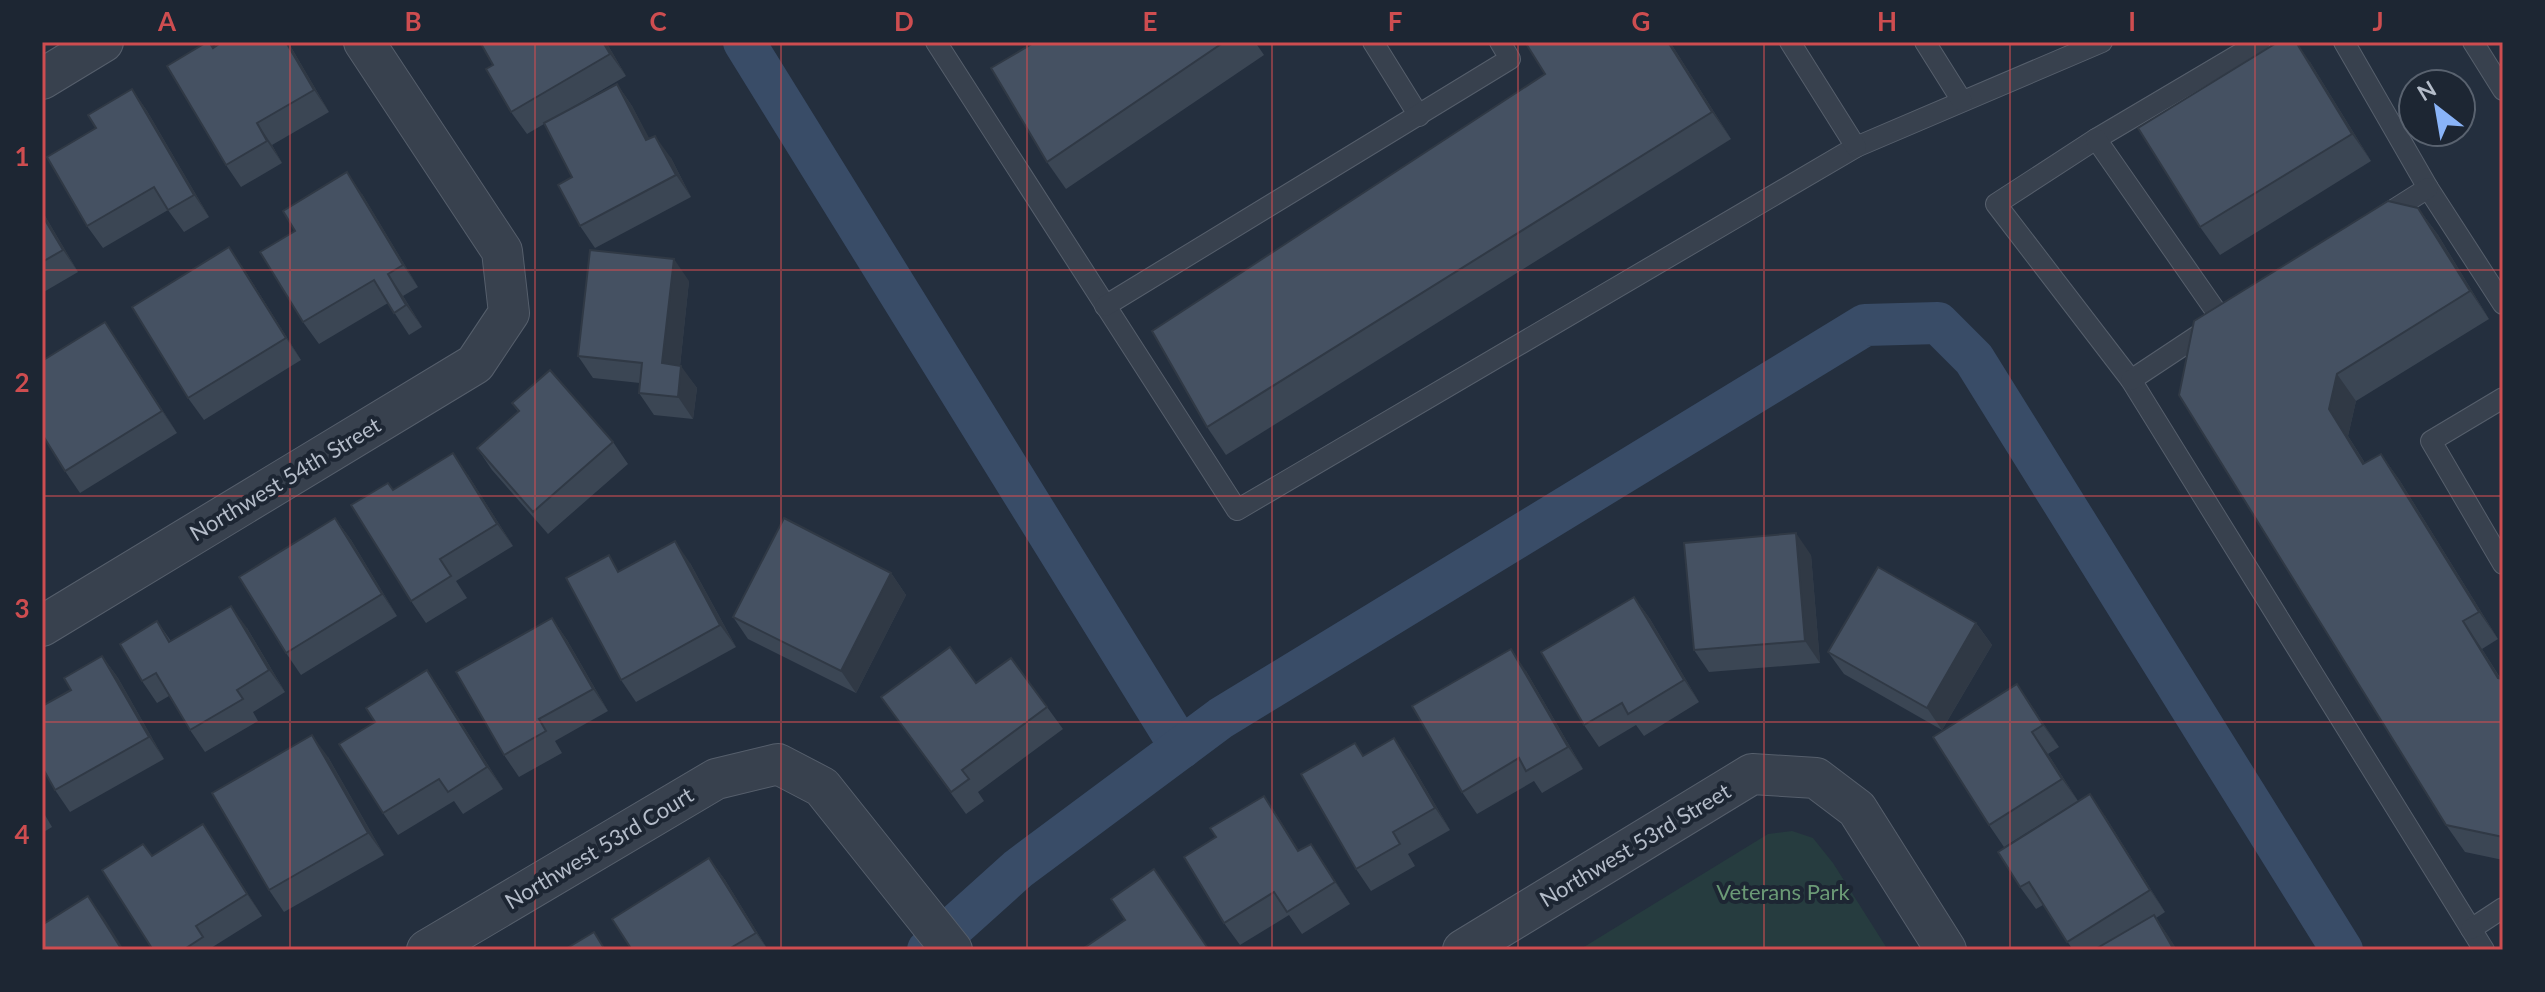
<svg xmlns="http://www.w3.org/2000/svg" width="2545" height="992" viewBox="0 0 2545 992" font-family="Lato,sans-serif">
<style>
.green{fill:#263c3f}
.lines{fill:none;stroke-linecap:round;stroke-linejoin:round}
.canal{stroke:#394c67;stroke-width:42}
.lane-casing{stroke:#565f6c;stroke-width:22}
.street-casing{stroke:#565f6c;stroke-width:42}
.lane{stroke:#38414e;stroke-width:20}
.street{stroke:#38414e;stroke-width:40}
.wall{fill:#3b4654}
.shaded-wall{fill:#303945}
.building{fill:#455162;stroke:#303945;stroke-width:2}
.grid{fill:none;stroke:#ce4d50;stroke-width:2;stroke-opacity:0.55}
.labels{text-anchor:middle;stroke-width:8;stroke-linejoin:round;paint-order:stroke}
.street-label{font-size:22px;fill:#b4bcc9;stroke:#1d2633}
.park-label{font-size:22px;fill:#6b9a76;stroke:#1d2633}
.neatline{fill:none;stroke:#ce4d50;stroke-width:3}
.grid-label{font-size:26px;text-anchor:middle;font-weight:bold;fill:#ce4d50}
</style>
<rect width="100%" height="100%" fill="#242f3e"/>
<polygon class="green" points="1792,831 1813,838 1833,863 1888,950 1579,950 1768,834"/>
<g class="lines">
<g class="canal">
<polyline points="744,42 1181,748"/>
<polyline points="928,950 1018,869 1221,718 1865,325 1938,323 1974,359 2342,950"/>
</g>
<defs>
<g id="lane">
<polyline points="936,42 1237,510 1856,147 2102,42"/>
<polyline points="1373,42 1419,116"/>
<polyline points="1790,42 1856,147"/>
<polyline points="1925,42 1962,101"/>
<polyline points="2260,42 2096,139 1996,204 2131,380 2484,950"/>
<polyline points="2344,42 2428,188 2503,304"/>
<polyline points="2473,42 2503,90"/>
<polyline points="2096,139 2222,320"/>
<polyline points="2379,219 2428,188"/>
<polyline points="1105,306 1510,59 1500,42"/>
<polyline points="2131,380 2211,327"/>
<polyline points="2503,398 2431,441 2503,564"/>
<polyline points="2471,929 2503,908"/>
</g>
<g id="street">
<polyline points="42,79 103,42"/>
<polyline points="42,626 475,364 509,313 502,251 364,42"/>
<polyline points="427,950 716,779 778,764 822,787 952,950"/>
<polyline points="1463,950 1752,774 1816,778 1857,809 1946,950"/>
</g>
</defs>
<use href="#lane" class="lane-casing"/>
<use href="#street" class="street-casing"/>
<use href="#lane" class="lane"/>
<use href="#street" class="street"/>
</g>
<g class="wall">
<polygon points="222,42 288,42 329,112 272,145 282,163 241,187 226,165 213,47"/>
<polygon points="606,42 626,76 566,111 617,84 632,106 649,139 671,158 691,197 595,248 580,226 572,177 544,124 527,134 511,112 493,65"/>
<polygon points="1035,42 1255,42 1264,55 1066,189 1047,162"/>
<polygon points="1670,42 1731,139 1226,455 1207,427 1545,74"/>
<polygon points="2310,62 2371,161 2220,255 2200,227"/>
<polygon points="132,89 147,111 209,217 184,232 168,210 103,248 87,226 96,128"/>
<polygon points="362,194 418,287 403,296 422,327 409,335 388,303 319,344 303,322"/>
<polygon points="2418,208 2438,235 2489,319 2356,401 2348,436 2365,463 2381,454 2400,481 2498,639 2482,649 2501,679 2503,679 2503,860 2465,852 2446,825 2179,395"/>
<polygon points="42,211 78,272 42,293"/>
<polygon points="244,269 301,360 204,420 188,398"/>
<polygon points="689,281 680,366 697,388 693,419 654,415 639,393 640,383 593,378 578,356"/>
<polygon points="120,344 177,433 80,493 65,471"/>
<polygon points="512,403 613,442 628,464 548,534 492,470 477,448 518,412"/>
<polygon points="468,475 513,546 456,581 467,598 426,623 411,601 393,490"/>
<polygon points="335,518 351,540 397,616 301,675 286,653"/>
<polygon points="1811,555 1820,663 1709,672 1694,650"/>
<polygon points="690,563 736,647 636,702 621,680 620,570"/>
<polygon points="891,573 906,595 856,693 748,639 733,617"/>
<polygon points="1634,597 1650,619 1699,702 1644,736 1636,725 1599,747 1584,725"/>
<polygon points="552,618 567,640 608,711 555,741 562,753 519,777 504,755"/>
<polygon points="157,621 171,641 247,628 285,692 253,712 258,721 205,752 190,730 169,696 157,703 142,681"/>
<polygon points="1976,623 1992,645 1942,730 1844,674 1828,652"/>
<polygon points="102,656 118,678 164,759 70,812 55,790"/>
<polygon points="427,670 442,692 503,789 463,814 454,801 398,835 383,813 375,722"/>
<polygon points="1526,671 1583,769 1542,793 1534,781 1477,814 1462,792"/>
<polygon points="976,683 1047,707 1063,729 978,792 984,801 966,814 881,697"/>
<polygon points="2017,684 2059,747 2048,754 2078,801 2004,847 1989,825"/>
<polygon points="1364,755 1409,760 1450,830 1408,854 1415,866 1371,891 1356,869"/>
<polygon points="328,757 384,855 284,912 269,890"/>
<polygon points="1264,796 1299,851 1311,844 1350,904 1302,934 1289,915 1240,945 1224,923 1216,837"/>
<polygon points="42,810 52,827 42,833"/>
<polygon points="2105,816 2165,912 2156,918 2177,950 2073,950 2043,905 2036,909 2020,887"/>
<polygon points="203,824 262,916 211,948 212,950 153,950 152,856"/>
<polygon points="709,858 725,880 768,950 632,950"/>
</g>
<g class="shaded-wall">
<polygon points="286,42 288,42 329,112 314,90"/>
<polygon points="603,42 606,42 626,76 610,54"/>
<polygon points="1668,42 1670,42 1731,139 1712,112"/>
<polygon points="2296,42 2310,62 2371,161 2352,134"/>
<polygon points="617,84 632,106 662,162 646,140"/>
<polygon points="132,89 147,111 209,217 194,195"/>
<polygon points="257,123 272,145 282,163 267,141"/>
<polygon points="655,136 671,158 691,197 676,175"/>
<polygon points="347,172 362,194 418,287 403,265"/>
<polygon points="2418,208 2438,235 2489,319 2470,291"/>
<polygon points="42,211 78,272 63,250 42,215"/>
<polygon points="229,247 244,269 301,360 286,338"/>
<polygon points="674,259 689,281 678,385 662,363"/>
<polygon points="388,274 403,296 422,327 406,305"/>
<polygon points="105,322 120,344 177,433 162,411"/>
<polygon points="681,366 697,388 693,419 678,397"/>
<polygon points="2337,374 2356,401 2348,436 2383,492 2363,464 2329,409"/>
<polygon points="453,453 468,475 513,546 497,524"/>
<polygon points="2381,454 2400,481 2498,639 2479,612"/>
<polygon points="335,518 351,540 397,616 382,594"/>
<polygon points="1796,533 1811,555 1820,663 1805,641"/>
<polygon points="675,541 690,563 736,647 720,625"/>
<polygon points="891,573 906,595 856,693 841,671"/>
<polygon points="1634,597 1650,619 1699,702 1684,680"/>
<polygon points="231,606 247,628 285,692 269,670"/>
<polygon points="552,618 567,640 608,711 593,689"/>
<polygon points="2463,621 2482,649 2503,683 2503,685"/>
<polygon points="1976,623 1992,645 1942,730 1927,708"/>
<polygon points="1511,649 1526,671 1583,769 1568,747"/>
<polygon points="102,656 118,678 164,759 149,737"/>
<polygon points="427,670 442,692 503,789 487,767"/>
<polygon points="2017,684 2032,706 2059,747 2043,725"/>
<polygon points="2032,732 2048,754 2078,801 2062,779"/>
<polygon points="312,735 328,757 384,855 368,833"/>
<polygon points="1394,738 1409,760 1450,830 1435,808"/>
<polygon points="2090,794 2105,816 2165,912 2150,890"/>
<polygon points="1264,796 1279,818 1313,873 1298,851"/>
<polygon points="203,824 218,846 262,916 247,894"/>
<polygon points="1311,844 1326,866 1350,904 1335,882"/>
<polygon points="709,858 725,880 768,950 756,933"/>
<polygon points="88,896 104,918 124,950 122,950"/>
<polygon points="2154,915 2169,937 2177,950 2174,950"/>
</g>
<g class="building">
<polygon points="207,42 209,42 213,48 222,42 286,42 314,90 257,123 267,141 226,165 167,66"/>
<polygon points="480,42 603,42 610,54 511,112 486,69 493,65"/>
<polygon points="1035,42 1224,42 1047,162 991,68"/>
<polygon points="1525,42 1668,42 1712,112 1207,427 1152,331 1545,74"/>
<polygon points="2278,42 2296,42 2352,134 2200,227 2138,128"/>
<polygon points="617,84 646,140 655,136 676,175 580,226 558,185 572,177 544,123"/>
<polygon points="132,89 194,195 168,210 154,187 87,226 47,157 96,128 88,115"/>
<polygon points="347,172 403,265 388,274 406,305 394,313 374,280 303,322 260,252 295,231 283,211"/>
<polygon points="2388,201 2418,208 2470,291 2337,374 2329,409 2363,464 2381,454 2479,612 2463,621 2498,678 2503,679 2503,837 2446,825 2179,395 2194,321"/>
<polygon points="42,215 63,250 42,262"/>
<polygon points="229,247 286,338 188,398 132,307"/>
<polygon points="590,250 674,259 662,363 681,366 678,397 639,393 642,363 578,356"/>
<polygon points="105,322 162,411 65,471 42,434 42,361"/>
<polygon points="550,370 613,442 533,512 477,448 519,411 512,403"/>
<polygon points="453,453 497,524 440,559 451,576 411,601 351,505 388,483 393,490"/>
<polygon points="335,518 382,594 286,653 239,577"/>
<polygon points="784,518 891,573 841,671 733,617"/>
<polygon points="1796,533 1805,641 1694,650 1684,543"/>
<polygon points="675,541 720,625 621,680 566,578 609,555 618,572"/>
<polygon points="1878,567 1976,623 1927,708 1828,652"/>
<polygon points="1634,597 1684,680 1628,714 1622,703 1584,725 1541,652"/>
<polygon points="231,606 269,670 237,690 243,699 190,730 156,673 142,681 120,644 157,621 169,642"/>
<polygon points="552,618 593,689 539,719 546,731 504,755 456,672"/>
<polygon points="950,647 976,683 1011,658 1047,707 962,770 969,779 951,792 881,697"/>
<polygon points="1511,649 1568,747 1526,771 1519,758 1462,792 1412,706"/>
<polygon points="102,656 149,737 55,790 42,767 42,706 71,690 64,678"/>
<polygon points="427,670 487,767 448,792 439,779 383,813 339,744 375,722 366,708"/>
<polygon points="2017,684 2043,725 2032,732 2062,779 1989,825 1933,737"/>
<polygon points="312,735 368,833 269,890 212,793"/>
<polygon points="1394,738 1435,808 1393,832 1400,844 1356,869 1301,774 1355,743 1363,756"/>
<polygon points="2090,794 2150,890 2067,942 2029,882 2020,887 1998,852"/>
<polygon points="1264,796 1298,851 1311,844 1335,882 1287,912 1274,892 1224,923 1184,857 1216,837 1210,828"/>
<polygon points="203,824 247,894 196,926 203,937 183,950 153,950 102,870 143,844 152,856"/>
<polygon points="709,858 756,933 727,950 632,950 612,919"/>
<polygon points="1154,869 1209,950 1081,950 1125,920 1111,899"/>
<polygon points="88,896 122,950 42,950 42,925"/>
<polygon points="2154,915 2174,950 2094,950"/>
<polygon points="594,932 605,950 564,950"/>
</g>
<path class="grid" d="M290 42V950M535 42V950M781 42V950M1027 42V950M1272 42V950M1518 42V950M1764 42V950M2010 42V950M2255 42V950M42 270H2503M42 496H2503M42 722H2503"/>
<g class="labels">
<g class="street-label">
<text transform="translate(285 479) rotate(-31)" y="8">Northwest 54th Street</text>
<text transform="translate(1635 845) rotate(-31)" y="8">Northwest 53rd Street</text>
<text transform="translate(599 848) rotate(-31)" y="8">Northwest 53rd Court</text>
</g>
<g class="park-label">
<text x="1783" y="900">Veterans Park</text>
</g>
</g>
<rect width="2545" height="992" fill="none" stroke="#1d2633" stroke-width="88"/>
<g transform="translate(2437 108) rotate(329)"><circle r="38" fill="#1d2633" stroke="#59626f" stroke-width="2"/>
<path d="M0-6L14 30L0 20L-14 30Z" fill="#8ab4f8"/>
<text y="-12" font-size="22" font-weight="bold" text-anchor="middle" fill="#b4bcc9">N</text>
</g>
<rect x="44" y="44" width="2457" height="904" class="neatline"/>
<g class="grid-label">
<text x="167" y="31">A</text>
<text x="413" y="31">B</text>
<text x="658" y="31">C</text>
<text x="904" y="31">D</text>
<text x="1150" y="31">E</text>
<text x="1395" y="31">F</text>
<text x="1641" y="31">G</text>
<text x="1887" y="31">H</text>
<text x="2132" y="31">I</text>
<text x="2378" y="31">J</text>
<text x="22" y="166">1</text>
<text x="22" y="392">2</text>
<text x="22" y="618">3</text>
<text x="22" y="844">4</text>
</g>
</svg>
